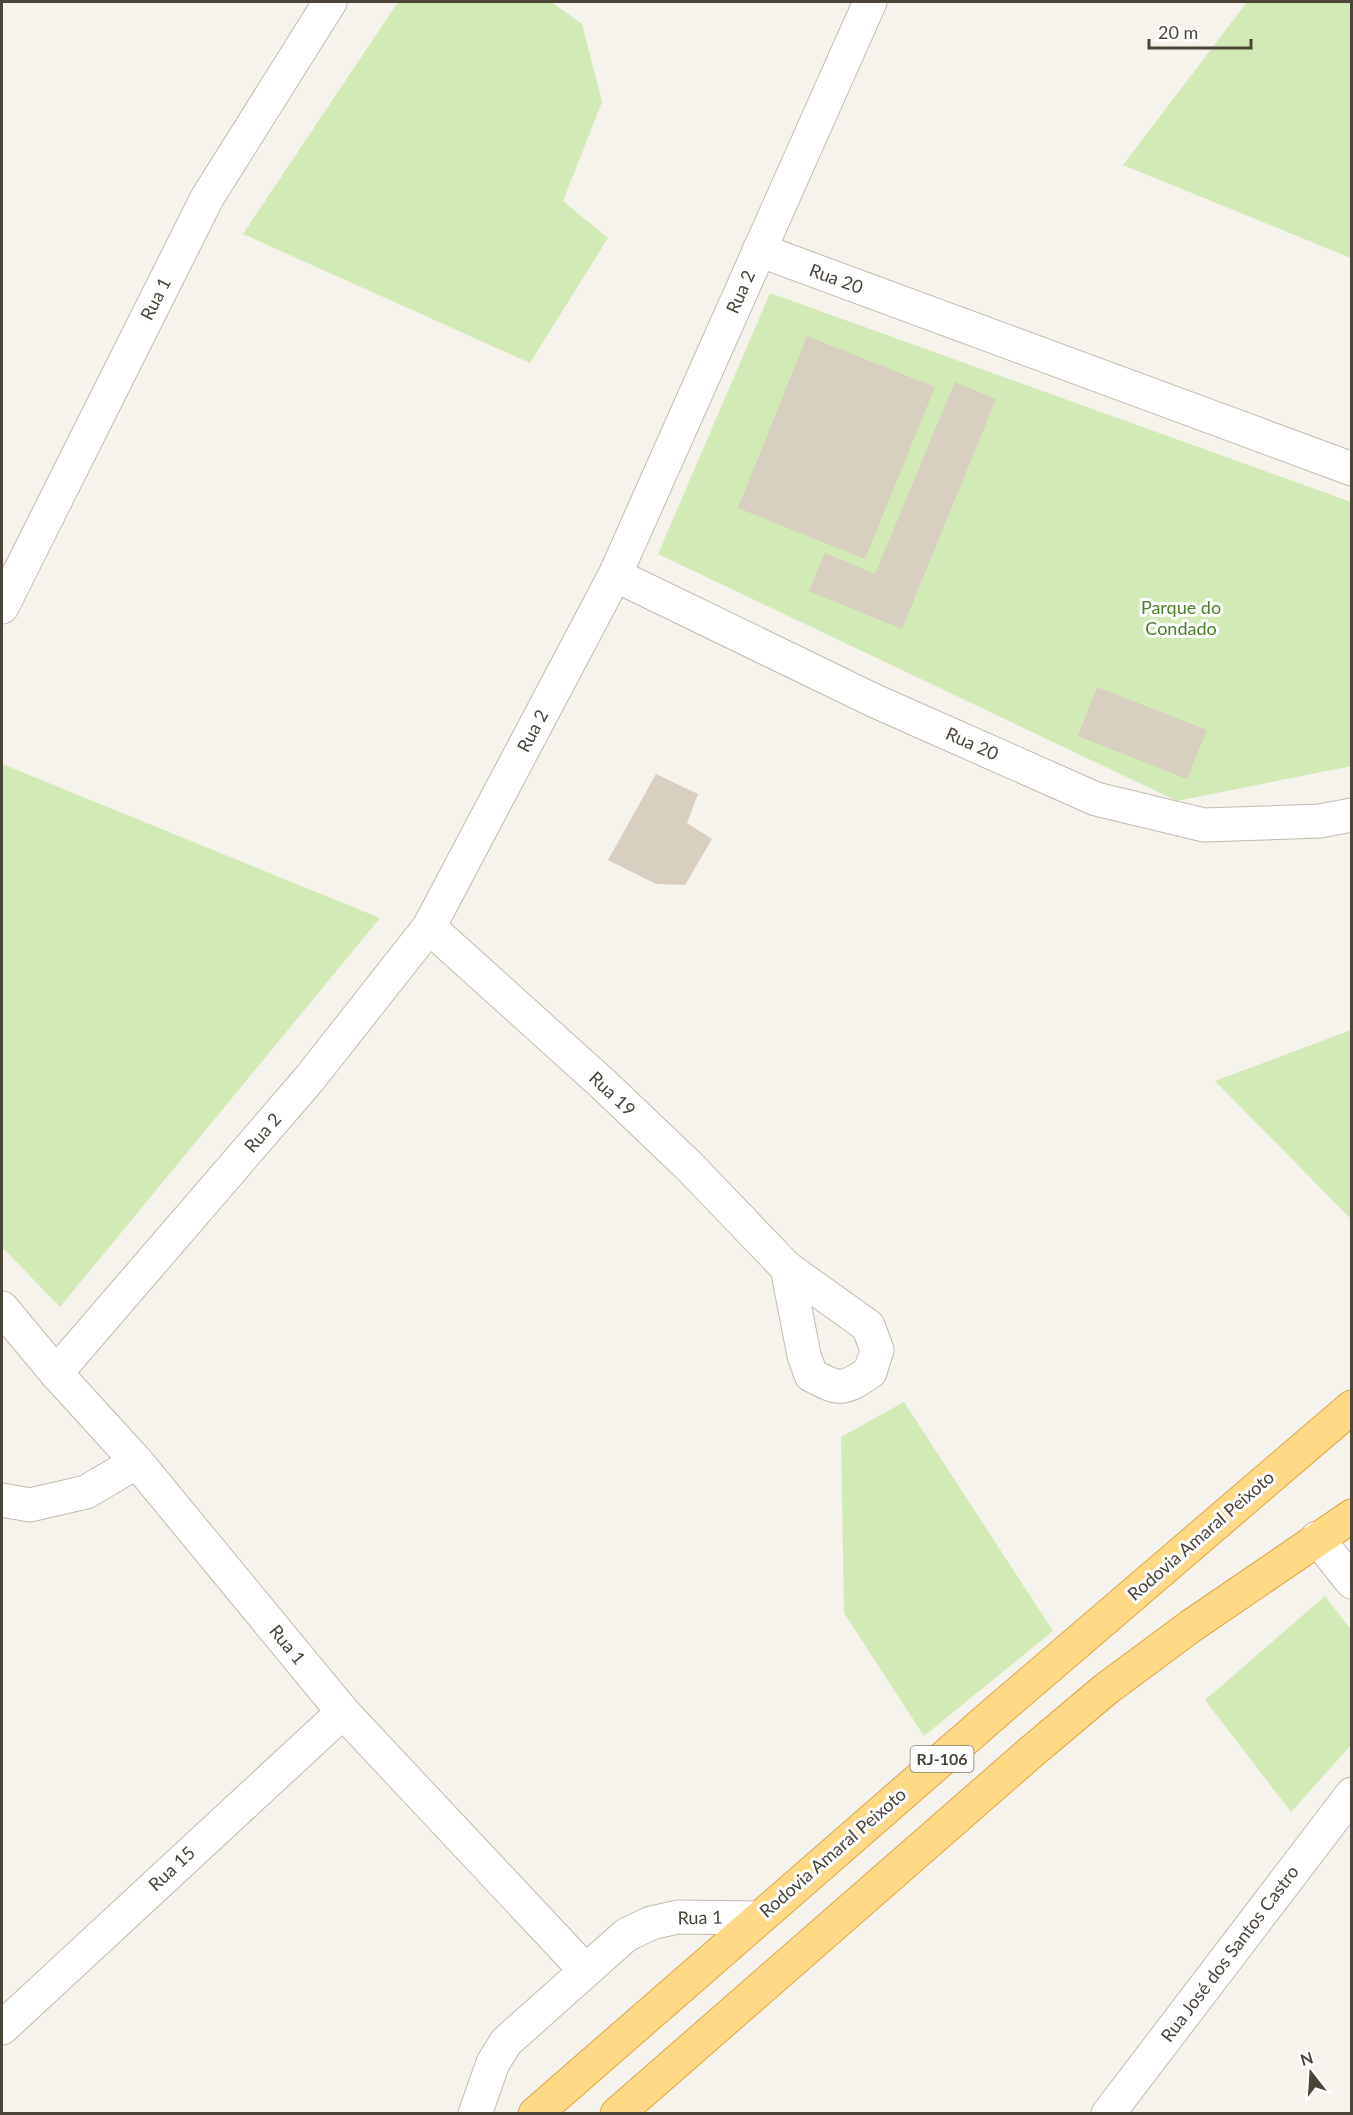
<svg xmlns="http://www.w3.org/2000/svg" width="1353" height="2115" viewBox="0 0 1353 2115" font-family="Lato,sans-serif">
<style>
.green{fill:#d2eab5}
.building{fill:#d8cfc1}
.lines{fill:none;stroke-linecap:round;stroke-linejoin:round}
.minor-casing{stroke:#c2bbae;stroke-width:35}
.tertiary-casing{stroke:#c2bbae;stroke-width:35}
.trunk-casing{stroke:#e0a43c;stroke-width:35}
.minor{stroke:#fff;stroke-width:33}
.tertiary{stroke:#fff;stroke-width:33}
.trunk{stroke:#ffd985;stroke-width:33}
.labels{text-anchor:middle;stroke-width:6;stroke-linejoin:round;paint-order:stroke}
.shield{fill:#fff;stroke:#817c74;stroke-width:1.5}
.shield-label{font-size:16px;font-weight:bold;fill:#4b4439}
.street-label{font-size:18px;fill:#4b4439;stroke:#fff}
.park-label{font-size:18px;fill:#4a7f2a;stroke:#fff}
</style>
<rect width="100%" height="100%" fill="#f6f3ec"/>
<g class="green">
<polygon points="398,2 551,2 582,24 602,102 563,201 608,238 530,363 243,234"/>
<polygon points="1247,2 1351,2 1351,258 1123,165"/>
<polygon points="770,293 1351,502 1351,766 1177,801 658,554"/>
<polygon points="2,764 380,918 60,1307 2,1247"/>
<polygon points="1351,1030 1352,1030 1351,1219 1215,1081"/>
<polygon points="904,1402 1053,1631 924,1736 844,1613 841,1437"/>
<polygon points="1325,1596 1351,1630 1351,1745 1291,1812 1205,1700"/>
</g>
<g class="building">
<polygon points="807,336 935,387 865,559 738,508"/>
<polygon points="955,382 996,399 902,629 809,591 825,553 875,574"/>
<polygon points="1097,687 1207,730 1187,779 1078,736"/>
<polygon points="656,774 698,794 687,823 712,839 685,885 656,884 608,860"/>
</g>
<g class="lines">
<defs>
<g id="minor">
<polyline points="759,250 1352,469"/>
<polyline points="615,575 875,701 1096,799 1204,825 1320,821 1352,815"/>
<polyline points="429,927 603,1084 689,1166 787,1268"/>
<path d="M787 1268 868 1326 877 1350 870 1372C843 1390 841 1391 811 1375L804 1355Z"/>
<polyline points="56,1373 310,1078 429,927 615,575 870,2"/>
<polyline points="2,1500 30,1505 86,1492 137,1462"/>
<polyline points="1317,1538 1352,1582"/>
<polyline points="2,2028 343,1712"/>
<polyline points="1108,2114 1352,1794"/>
</g>
<g id="tertiary">
<polyline points="2,607 207,198 330,2"/>
<polyline points="2,1308 56,1373 137,1462 343,1712 585,1970"/>
<polyline points="475,2114 493,2063 506,2042 626,1935 651,1923 678,1917 759,1918"/>
</g>
<g id="trunk">
<polyline points="535,2114 995,1713 1352,1407"/>
<polyline points="617,2114 1030,1753 1106,1689 1191,1626 1352,1516"/>
</g>
</defs>
<use href="#minor" class="minor-casing"/>
<use href="#tertiary" class="tertiary-casing"/>
<use href="#trunk" class="trunk-casing"/>
<use href="#minor" class="minor"/>
<use href="#tertiary" class="tertiary"/>
<use href="#trunk" class="trunk"/>
</g>
<g class="labels">
<rect class="shield" x="910.5" y="1746" width="63" height="26" rx="4.5"/>
<g class="shield-label">
<text x="942" y="1765">RJ-106</text>
</g>
<g class="street-label">
<text transform="translate(836 279) rotate(20)" y="6">Rua 20</text>
<text transform="translate(741 292) rotate(-66)" y="6">Rua 2</text>
<text transform="translate(156 299) rotate(-63)" y="6">Rua 1</text>
<text transform="translate(533 731) rotate(-62)" y="6">Rua 2</text>
<text transform="translate(972 744) rotate(24)" y="6">Rua 20</text>
<text transform="translate(612 1094) rotate(43)" y="6">Rua 19</text>
<text transform="translate(263 1133) rotate(-49)" y="6">Rua 2</text>
<text transform="translate(1201 1536) rotate(-41)" y="6">Rodovia Amaral Peixoto</text>
<text transform="translate(287 1645) rotate(51)" y="6">Rua 1</text>
<text transform="translate(833 1853) rotate(-41)" y="6">Rodovia Amaral Peixoto</text>
<text transform="translate(172 1869) rotate(-43)" y="6">Rua 15</text>
<text transform="translate(700 1918) rotate(-1)" y="6">Rua 1</text>
<text transform="translate(1230 1954) rotate(-53)" y="6">Rua José dos Santos Castro</text>
</g>
<g class="park-label">
<text x="1181" y="614">Parque do<tspan x="1181" dy="21">Condado</tspan></text>
</g>
</g>
<rect width="1353" height="2115" fill="none" stroke="#4b4439" stroke-width="6"/>
<g transform="translate(1311 2073) rotate(343)" stroke="#ffffff" stroke-width="4.5" paint-order="stroke">
<path d="M0-4.5L10 22L0 15L-10 22Z" fill="#4b4439"/>
<text y="-9" font-size="16" font-weight="bold" text-anchor="middle" fill="#4b4439">N</text>
</g>
<path d="M1149 39v9h102v-9" fill="none" stroke="#4b4439" stroke-width="3"/>
<text x="1158" y="39" font-size="18" fill="#4b4439" stroke="#ffffff" stroke-width="4.5" paint-order="stroke">20 m</text>
</svg>
